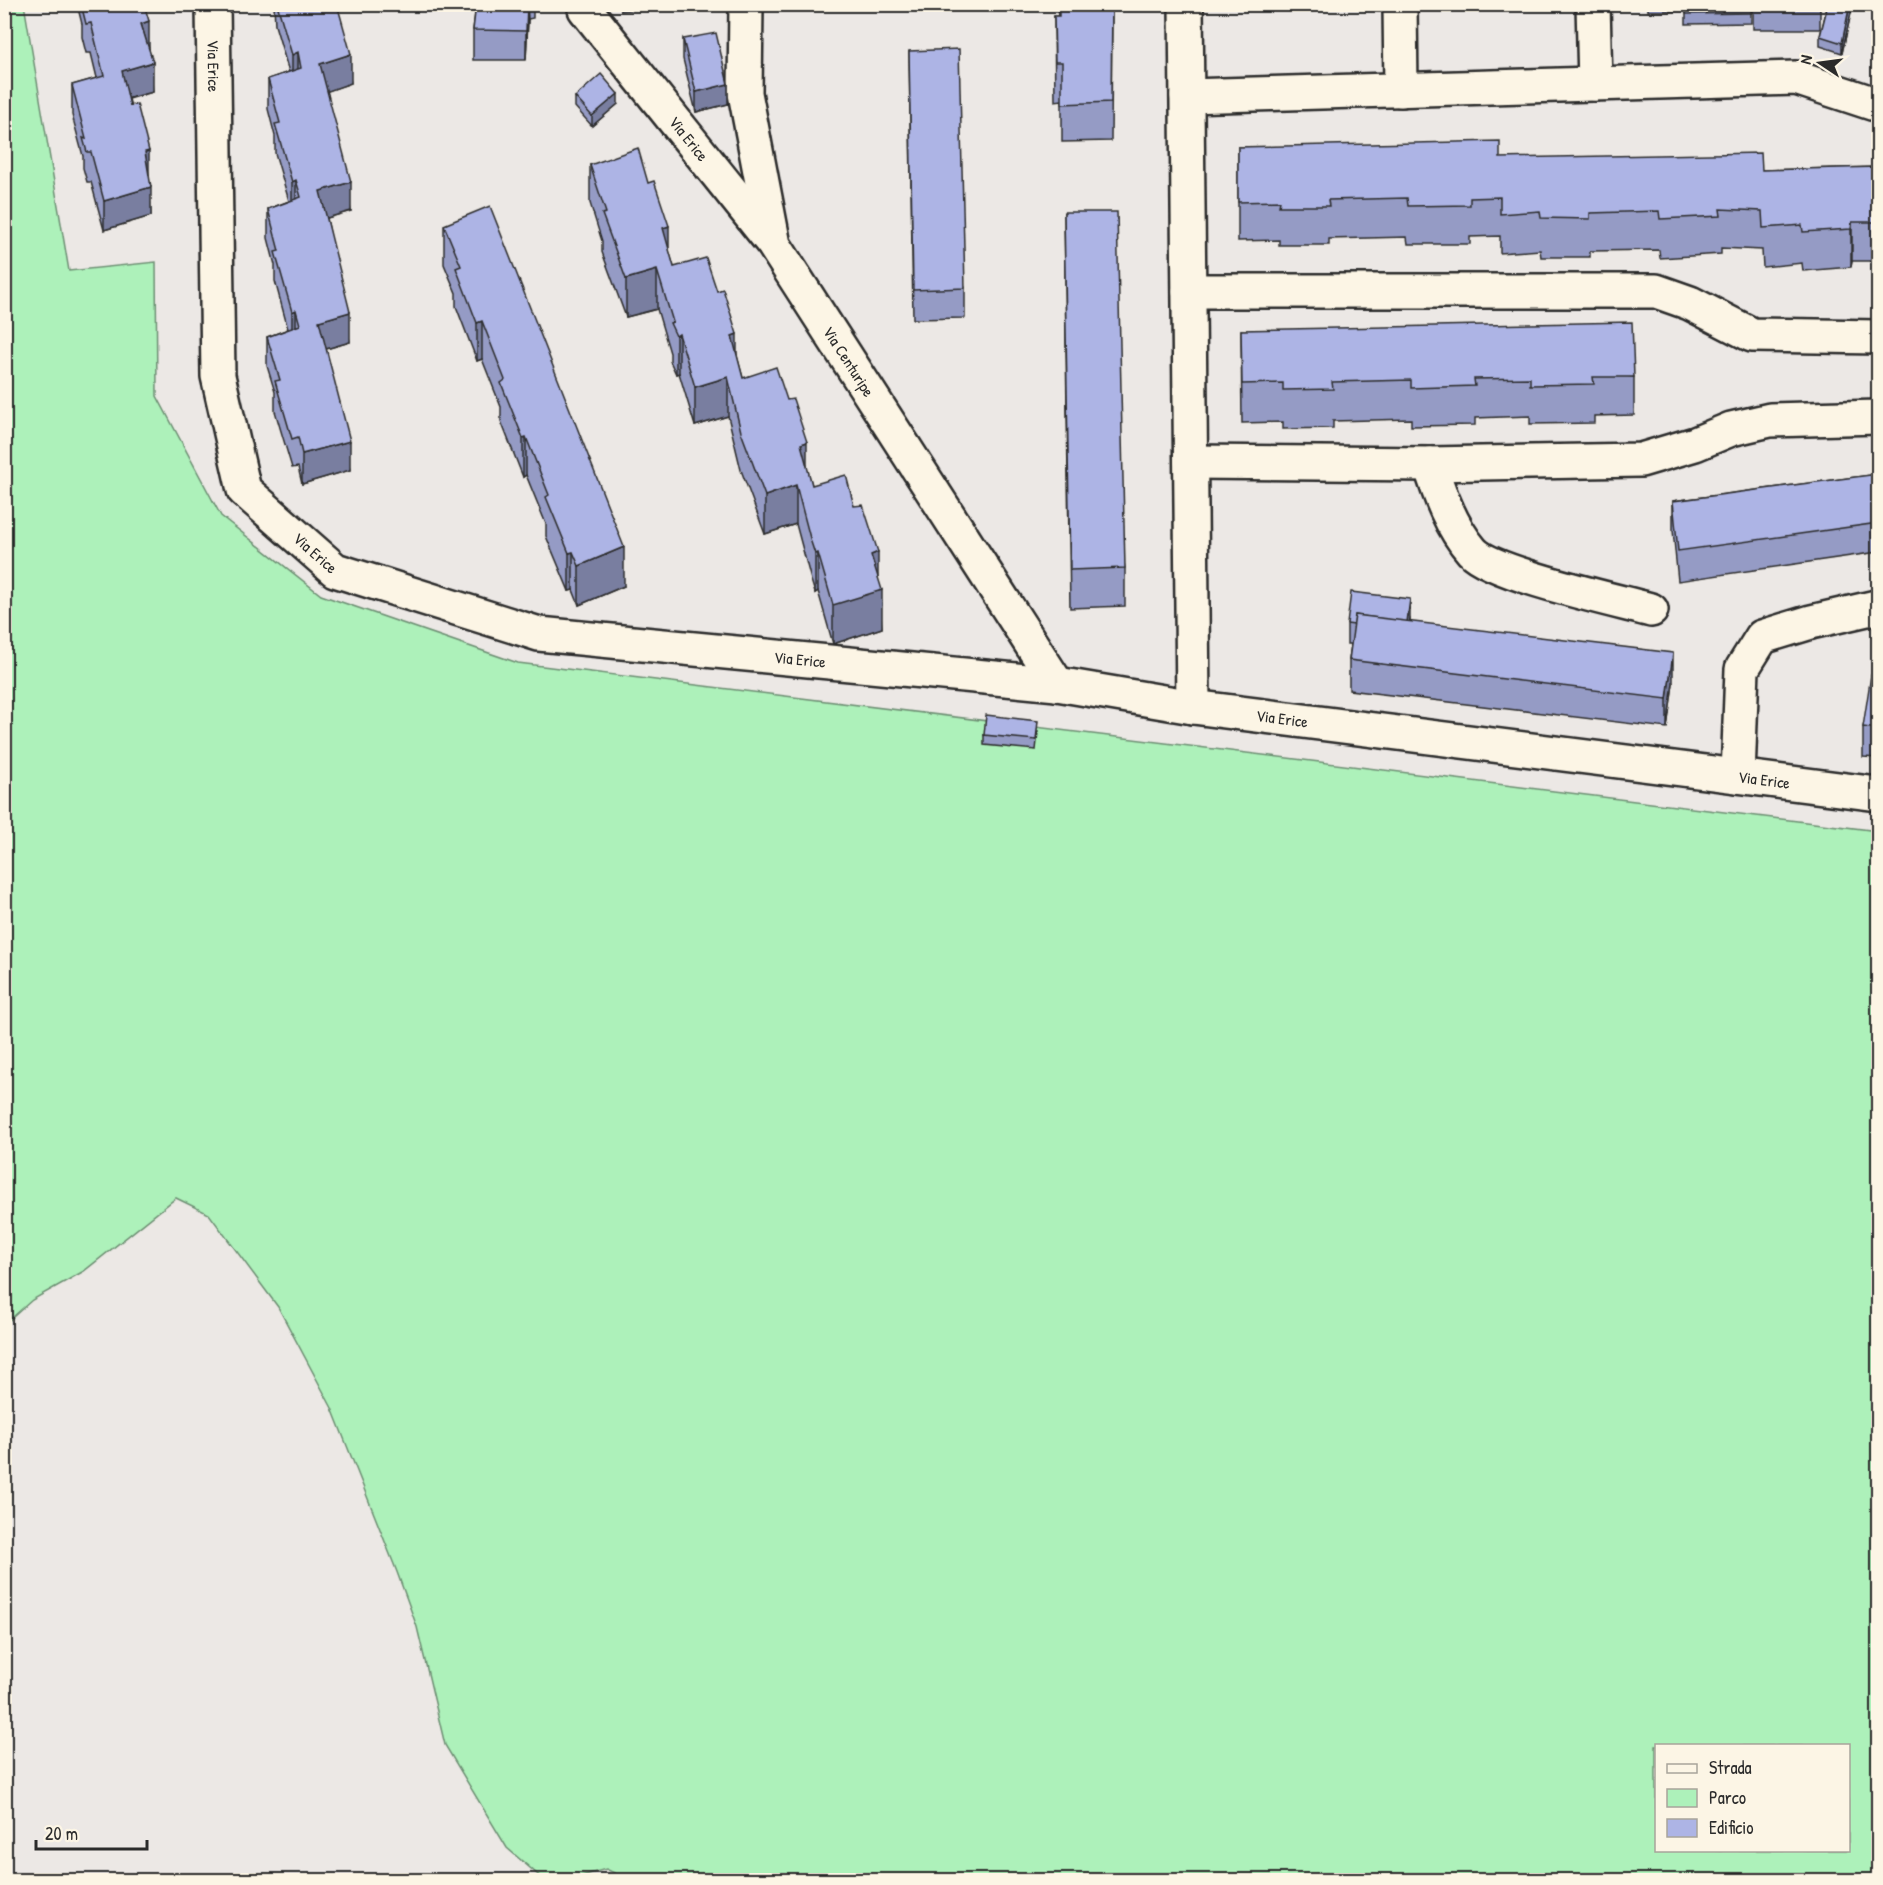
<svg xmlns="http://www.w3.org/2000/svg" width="1883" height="1885" viewBox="0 0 1883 1885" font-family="'Patrick Hand',sans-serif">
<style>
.green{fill:#adf1ba;stroke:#6c8e72;stroke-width:1.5;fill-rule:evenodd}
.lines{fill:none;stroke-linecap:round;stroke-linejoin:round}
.minor-casing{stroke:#2b2b2b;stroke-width:38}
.minor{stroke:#fcf5e5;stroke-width:33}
.wall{fill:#959bc5;stroke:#2b2b2b;stroke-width:1.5}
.shaded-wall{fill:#797ea0;stroke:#2b2b2b;stroke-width:1.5}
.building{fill:#adb4e5;stroke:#2b2b2b;stroke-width:1.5}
.labels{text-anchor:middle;stroke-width:5;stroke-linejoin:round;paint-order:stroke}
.street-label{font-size:16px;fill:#2b2b2b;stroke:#fcf5e5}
</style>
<rect width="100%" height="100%" fill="#ece8e5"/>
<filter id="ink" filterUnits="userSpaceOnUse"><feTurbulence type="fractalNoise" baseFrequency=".0167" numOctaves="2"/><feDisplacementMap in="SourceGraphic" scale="12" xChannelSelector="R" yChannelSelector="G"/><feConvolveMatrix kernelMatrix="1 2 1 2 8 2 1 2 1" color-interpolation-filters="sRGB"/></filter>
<g filter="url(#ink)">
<path class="green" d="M24 4 69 271 156 262 157 396 221 516 321 595 518 663 1878 831V1880H629L606 1869 568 1880H544L507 1848 445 1745 417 1627 397 1572 332 1408 278 1307 209 1214 176 1198 84 1271 32 1300 5 1324 4 5ZM1656 1746H1848V1850H1656Z"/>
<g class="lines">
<defs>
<g id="minor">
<path id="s1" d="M213 4 218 376 244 490 335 570 539 634 1057 684 1193 707 1878 794"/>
<path id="s2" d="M585 4V9L771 241"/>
<path id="s3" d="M746 4 745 93 774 245 1057 684"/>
<polyline points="1186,4 1193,707"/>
<polyline points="1400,4 1401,90"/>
<polyline points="1593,4 1595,84"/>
<polyline points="1187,96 1796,78 1878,105"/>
<polyline points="1189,291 1656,291 1690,303 1752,335 1878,337"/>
<polyline points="1191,462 1430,464 1641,460 1695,444 1731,429 1770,420 1878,417"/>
<path d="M1430 464C1439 494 1451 527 1472 551 1491 573 1617 601 1651 610"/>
<polyline points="1738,776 1742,669 1762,637 1811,622 1876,607"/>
</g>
</defs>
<use href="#minor" class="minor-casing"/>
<use href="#minor" class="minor"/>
</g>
<g class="wall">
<polygon points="77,4 144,4 153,92 129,99 149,178 151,216 104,230 91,182 87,182 83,168 83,156 72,115 72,85 97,78 91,53 86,53 82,37 82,24"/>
<polygon points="274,4 337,4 351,83 327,91 351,211 327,218 350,342 326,349 350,470 302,484 298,467 292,468 275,411 275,392 267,366 267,337 288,329 275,281 275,265 268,238 268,209 289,201 275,153 275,136 268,109 268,79 289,72 275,25"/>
<polygon points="476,4 533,4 533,18 528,19 526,60 473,60 473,30"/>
<polygon points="620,4 679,4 621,11"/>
<polygon points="1043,4 1112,4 1111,141 1062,142 1062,100 1055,101 1054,16 1058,16 1057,9 1043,10"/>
<polygon points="1284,4 1337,4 1337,6 1284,7"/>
<polygon points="1648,4 1751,5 1751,23 1686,24 1686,11 1648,11"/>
<rect x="1753" y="4" width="67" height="25"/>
<polygon points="1828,4 1853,4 1842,53 1820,46 1820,36"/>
<polygon points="683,39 728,104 696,112 683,59"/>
<polygon points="909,51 965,288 965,318 913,319"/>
<polygon points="575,97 618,104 592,126 575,107"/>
<polygon points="1238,147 1762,170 1878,167 1878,261 1852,261 1851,267 1803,271 1802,263 1763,267 1762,250 1721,248 1721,254 1660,258 1659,250 1590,251 1590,257 1541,257 1540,250 1500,253 1500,236 1470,237 1470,244 1408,244 1407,237 1329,239 1329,245 1279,245 1279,240 1238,241"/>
<polygon points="590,165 648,183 674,267 737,356 743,378 807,469 812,485 854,506 878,579 882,628 833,644 818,591 815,593 811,580 796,524 765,534 741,470 728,416 695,426 679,373 676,374 670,361 670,353 657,309 626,317 602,252 602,241 590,203"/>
<polygon points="1064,212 1125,568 1125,606 1070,608"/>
<polygon points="444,225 624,586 579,605 573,590 569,591 546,536 546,524 526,475 523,477 501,421 501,407 482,359 477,361 456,306 456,293 444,264"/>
<polygon points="1241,330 1634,377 1634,415 1594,416 1594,423 1530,424 1530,416 1475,418 1475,425 1411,426 1411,419 1333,421 1333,428 1283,429 1283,422 1242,423"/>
<polygon points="1878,474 1878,552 1678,581 1673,530 1673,501"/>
<polygon points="1410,619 1410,622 1673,683 1667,728 1349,690 1349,660 1351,644 1347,644 1347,624"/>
<polygon points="1878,676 1878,758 1863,757 1863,727"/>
<polygon points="1038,732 1036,750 984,745 984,735"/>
</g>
<g class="shaded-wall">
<polygon points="527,4 528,19 526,60 526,31"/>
<polygon points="1850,4 1853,4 1842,53 1842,43"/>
<polygon points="149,21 149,51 141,24"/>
<polygon points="298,52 298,82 292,84 292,55"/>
<polygon points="351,54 351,83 320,94 320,64"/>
<polygon points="153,62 153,92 122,100 122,71"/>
<polygon points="728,84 728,104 696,112 696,92"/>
<polygon points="618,94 618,104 592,126 592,116"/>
<polygon points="149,151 149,180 145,152"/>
<polygon points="296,180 296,210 292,212 292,182"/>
<polygon points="351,182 351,211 320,220 320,191"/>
<polygon points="151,187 151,216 104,230 104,201"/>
<polygon points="1852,222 1852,261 1851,267 1851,229"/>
<polygon points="669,226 669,265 663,228"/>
<polygon points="657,270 657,309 626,317 626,279"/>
<polygon points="296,310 296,340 292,342 292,312"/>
<polygon points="350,312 350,342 319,351 319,321"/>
<polygon points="482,321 482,359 477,361 477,323"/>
<polygon points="679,334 679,373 676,374 676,336"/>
<polygon points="737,334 737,373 732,336"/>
<polygon points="728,377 728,416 695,426 695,387"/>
<polygon points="526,437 526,475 523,477 523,438"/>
<polygon points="350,441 350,470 302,484 302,454"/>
<polygon points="807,442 807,481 801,444"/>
<polygon points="796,485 796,524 765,534 765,496"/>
<polygon points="624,547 624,586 579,605 579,566"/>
<polygon points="573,552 573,590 569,591 569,553"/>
<polygon points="878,552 878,591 882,590 882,628 833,644 833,605 871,555"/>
<polygon points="818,553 818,591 815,593 815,554"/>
<polygon points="1410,599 1410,619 1406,651 1406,631"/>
<polygon points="1673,653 1673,683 1667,728 1667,699"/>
</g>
<g class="building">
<polygon points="85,4 144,4 149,21 141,24 153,62 122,71 130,106 137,104 149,151 145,152 151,187 104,201 91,152 87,152 83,138 86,139 72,85 104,76 91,23 86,24 82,8 85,7"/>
<polygon points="277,4 337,4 351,54 320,64 351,182 320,191 350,312 319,321 350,441 302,454 298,437 292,439 275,381 280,380 267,337 300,325 296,310 292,312 275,252 279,251 268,209 301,197 296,180 292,182 275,124 280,123 268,79 301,68 298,52 292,55"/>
<polygon points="476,4 527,4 526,31 473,30"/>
<polygon points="1059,4 1112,4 1111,102 1062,104 1062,62 1055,62 1054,16 1059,16"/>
<polygon points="1686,4 1751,5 1751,13 1686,14"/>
<rect x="1753" y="4" width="67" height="5"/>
<polygon points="1828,4 1850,4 1842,43 1820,36"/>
<polygon points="716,33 728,84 696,92 683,39"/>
<polygon points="959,49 965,288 913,290 909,51"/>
<polygon points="601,74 618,94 592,116 575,97"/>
<polygon points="1500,141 1500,158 1761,153 1762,170 1878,167 1878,222 1852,222 1851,229 1803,232 1802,225 1763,228 1762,211 1720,209 1721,216 1660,219 1659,211 1590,213 1590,219 1541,218 1540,211 1500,214 1500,197 1470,198 1470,205 1408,206 1407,198 1328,200 1329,206 1279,206 1280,201 1238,202 1238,147"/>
<polygon points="638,148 648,183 654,181 669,226 663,228 674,267 706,258 717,291 723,289 737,334 732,336 743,378 776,367 787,400 793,399 807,442 801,444 812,485 846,475 854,506 863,505 878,552 871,555 882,590 833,605 818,553 815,554 811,542 796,485 765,496 741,432 728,377 695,387 679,334 676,336 670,323 673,322 657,270 626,279 602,214 606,213 590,165"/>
<polygon points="490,206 624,547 579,566 573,552 569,553 546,497 549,495 526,437 523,438 501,383 505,380 482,321 477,323 456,268 461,266 444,225"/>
<polygon points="1064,212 1117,212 1125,568 1070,570"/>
<polygon points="1632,322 1634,377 1593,377 1594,384 1530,385 1530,378 1474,379 1475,386 1411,388 1411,380 1332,382 1333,389 1283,390 1283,383 1242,384 1241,330"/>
<polygon points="1878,474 1878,523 1678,551 1673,501"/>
<polygon points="1351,592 1410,599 1407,622 1355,615 1354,625 1347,624"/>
<polygon points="1355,615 1673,653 1667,699 1349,660"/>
<polygon points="1871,675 1878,676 1878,729 1863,727"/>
<polygon points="986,715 1038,721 1036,740 984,735"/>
</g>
</g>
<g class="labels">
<g class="street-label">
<text dy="6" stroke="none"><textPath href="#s1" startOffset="62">Via Erice</textPath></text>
<text dy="6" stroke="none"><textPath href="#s2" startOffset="171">Via Erice</textPath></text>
<text dy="6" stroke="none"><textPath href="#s3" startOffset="382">Via Centuripe</textPath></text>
<text dy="6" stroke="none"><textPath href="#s1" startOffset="584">Via Erice</textPath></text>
<text dy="6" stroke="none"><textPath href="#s1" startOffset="1086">Via Erice</textPath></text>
<text dy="6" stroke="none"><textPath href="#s1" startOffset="1572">Via Erice</textPath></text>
<text dy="6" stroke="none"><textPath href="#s1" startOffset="2058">Via Erice</textPath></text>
</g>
</g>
<rect width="1883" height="1885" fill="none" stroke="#fcf5e5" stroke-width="24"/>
<rect x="12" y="12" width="1859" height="1861" fill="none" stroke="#2b2b2b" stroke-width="2" filter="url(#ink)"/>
<rect x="1655" y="1744" width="195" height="108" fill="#fcf5e5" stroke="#a8a49b" stroke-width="1.5"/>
<rect x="1667" y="1764" width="30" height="9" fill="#fcf5e5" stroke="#a8a49b" stroke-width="1.5"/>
<text x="1709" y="1774" font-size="18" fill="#2b2b2b">Strada</text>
<rect x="1667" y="1789" width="30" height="18" fill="#adf1ba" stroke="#a8a49b" stroke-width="1.5"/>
<text x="1709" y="1804" font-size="18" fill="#2b2b2b">Parco</text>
<rect x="1667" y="1819" width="30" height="18" fill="#adb4e5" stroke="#a8a49b" stroke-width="1.5"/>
<text x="1709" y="1834" font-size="18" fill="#2b2b2b">Edificio</text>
<g transform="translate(1820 63) rotate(283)" stroke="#fcf5e5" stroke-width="4.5" paint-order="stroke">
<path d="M0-4.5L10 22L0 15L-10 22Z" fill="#2b2b2b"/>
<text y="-9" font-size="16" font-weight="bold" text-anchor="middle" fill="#2b2b2b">N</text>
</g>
<path d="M36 1840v9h111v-9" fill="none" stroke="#2b2b2b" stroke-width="3"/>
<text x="45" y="1840" font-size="18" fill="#2b2b2b" stroke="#fcf5e5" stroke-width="4.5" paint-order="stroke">20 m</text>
</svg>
